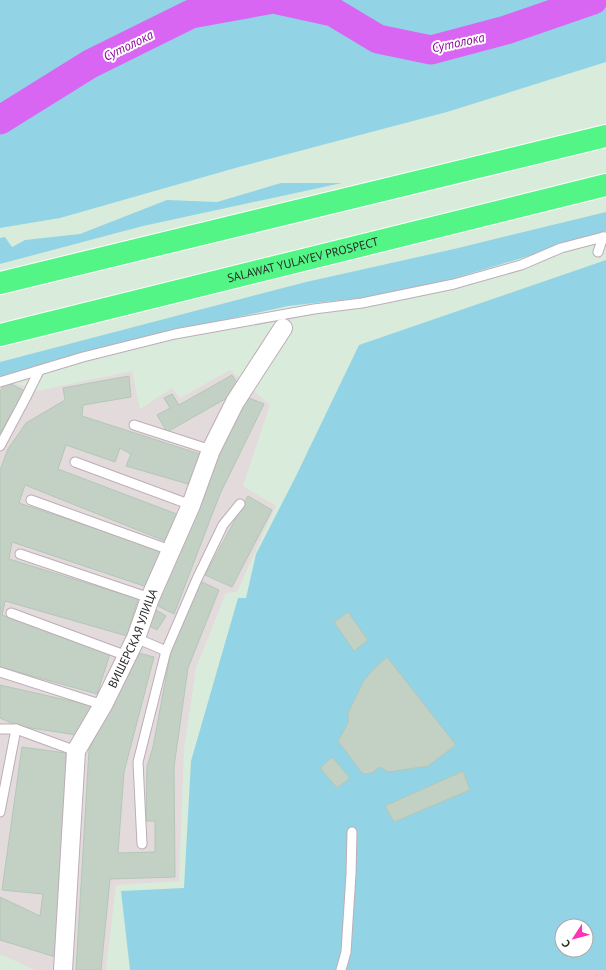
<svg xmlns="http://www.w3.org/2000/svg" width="606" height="970" viewBox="0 0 606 970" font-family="'PT Sans',sans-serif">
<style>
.industrial{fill:#e3dadc}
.green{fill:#92d4e5;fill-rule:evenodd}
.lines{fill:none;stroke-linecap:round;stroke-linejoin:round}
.river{stroke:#d966f3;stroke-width:29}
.building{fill:#c2d1c4;stroke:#b3c7b7}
.service-casing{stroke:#bdadb7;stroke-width:11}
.minor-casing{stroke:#bdadb7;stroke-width:20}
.primary-casing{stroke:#fff;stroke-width:24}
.service{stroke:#fff;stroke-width:9}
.minor{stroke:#fff;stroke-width:18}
.primary{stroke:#53f686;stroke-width:22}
.labels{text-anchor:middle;stroke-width:4;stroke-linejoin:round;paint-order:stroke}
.street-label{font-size:12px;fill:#282828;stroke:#fff}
.water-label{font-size:13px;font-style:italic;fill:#8d089d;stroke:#fff}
</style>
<rect width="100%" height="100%" fill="#d9ecdb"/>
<polygon class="industrial" points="230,370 270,405 243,486 276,506 237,592 226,593 196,668 184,749 179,881 116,885 106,970 35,970 0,954 0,384 4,379 37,391 132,371 140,409 172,388 180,398"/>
<g class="green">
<polygon points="0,0 606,0 606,62 447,112 239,167 60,218 0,228"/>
<polygon points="281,183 342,183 143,226 0,264 0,238 5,237 12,247 25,240 80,234 167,200 217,202"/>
<polygon points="606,212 606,231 522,258 452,279 369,297 288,306 103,347 0,377 0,362 306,282 454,249"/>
<path d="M606 260V970H130L121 891 184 888 191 761 238 598H246L256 554 295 478 359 345ZM562 926H586V950H562Z"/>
</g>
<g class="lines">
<g class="river">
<polyline points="278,0 333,12 378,39 431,50 506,30 593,0"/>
<polyline points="0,120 90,64 191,14 268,0"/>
</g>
</g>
<g class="building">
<polygon points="232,375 241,390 167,432 157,415 170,408 164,398 172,394 179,405"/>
<polygon points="129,376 131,397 83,405 82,416 203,455 188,484 126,466 131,454 120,448 115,462 66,445 58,469 182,516 170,543 25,485 19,503 163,551 147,587 12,542 9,559 138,599 127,636 5,601 2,615 110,654 97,694 0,667 0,470 8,449 26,423 65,400 63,388"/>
<polygon points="7,382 25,391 0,433 0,391"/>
<polygon points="249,398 264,404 220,494 174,614 154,604 229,421"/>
<polygon points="248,496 272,510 232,587 205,575"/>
<polygon points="200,581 219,590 188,668 174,767 175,877 110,879 101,970 76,970 89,750 135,652 154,657 124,772 118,853 155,852 155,821 146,821 147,767 153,747 173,640"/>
<polygon points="156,610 166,616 157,630 148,625"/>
<polygon points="348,612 368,640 354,651 334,622"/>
<polygon points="387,657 456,745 428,766 389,772 379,767 372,773 363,774 338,741 348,723 348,713 364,680 375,668"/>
<polygon points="0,685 93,706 83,736 18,726 0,718"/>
<polygon points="22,747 66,753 62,959 0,940 0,897 40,916 43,894 2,890"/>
<polygon points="332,757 350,778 337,788 320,768"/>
<polygon points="463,771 470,790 394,822 385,806"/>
</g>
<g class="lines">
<defs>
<g id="service">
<polyline points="598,252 603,237 606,237"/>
<polyline points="0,382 83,357 175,334 314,309 362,303 454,284 521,265 561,248 603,237"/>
<polyline points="134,425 211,450"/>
<polyline points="0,446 25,399 39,371"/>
<polyline points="75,462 191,505"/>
<polyline points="31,500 170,550"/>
<polyline points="20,554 150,598"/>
<polyline points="11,613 127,656"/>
<polyline points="136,638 166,651 197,579 223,525 240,504"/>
<polyline points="0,672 103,705"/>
<polyline points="0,729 16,729 76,751"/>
<polyline points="0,812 16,729"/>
<polyline points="142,844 138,762 166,651"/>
<polyline points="341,970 346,952 351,874 352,832"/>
</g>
<g id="minor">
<path id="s1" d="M63 970 76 751 103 705 136 638 150 598 191 505 211 450 235 402 283 328"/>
</g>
<g id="primary">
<polyline points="0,283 606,136"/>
<path id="s2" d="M0 335 606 185"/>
</g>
</defs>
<use href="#service" class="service-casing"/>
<use href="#minor" class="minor-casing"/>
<use href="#primary" class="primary-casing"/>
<use href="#service" class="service"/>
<use href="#minor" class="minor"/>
<use href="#primary" class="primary"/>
</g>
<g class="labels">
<g class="street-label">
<text dy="4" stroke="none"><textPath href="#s2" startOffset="312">SALAWAT YULAYEV PROSPECT</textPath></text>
<text dy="4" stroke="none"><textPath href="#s1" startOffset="346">ВИШЕРСКАЯ УЛИЦА</textPath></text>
</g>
<g class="water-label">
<text transform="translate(458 42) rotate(-12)" y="5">Сутолока</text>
<text transform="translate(128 45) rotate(-26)" y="5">Сутолока</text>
</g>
</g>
<g transform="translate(574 938) rotate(234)"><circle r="19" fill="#ffffff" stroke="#a9a9a9"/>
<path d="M0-3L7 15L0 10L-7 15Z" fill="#ff33b5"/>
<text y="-6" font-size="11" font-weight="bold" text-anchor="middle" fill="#282828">С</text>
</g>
</svg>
